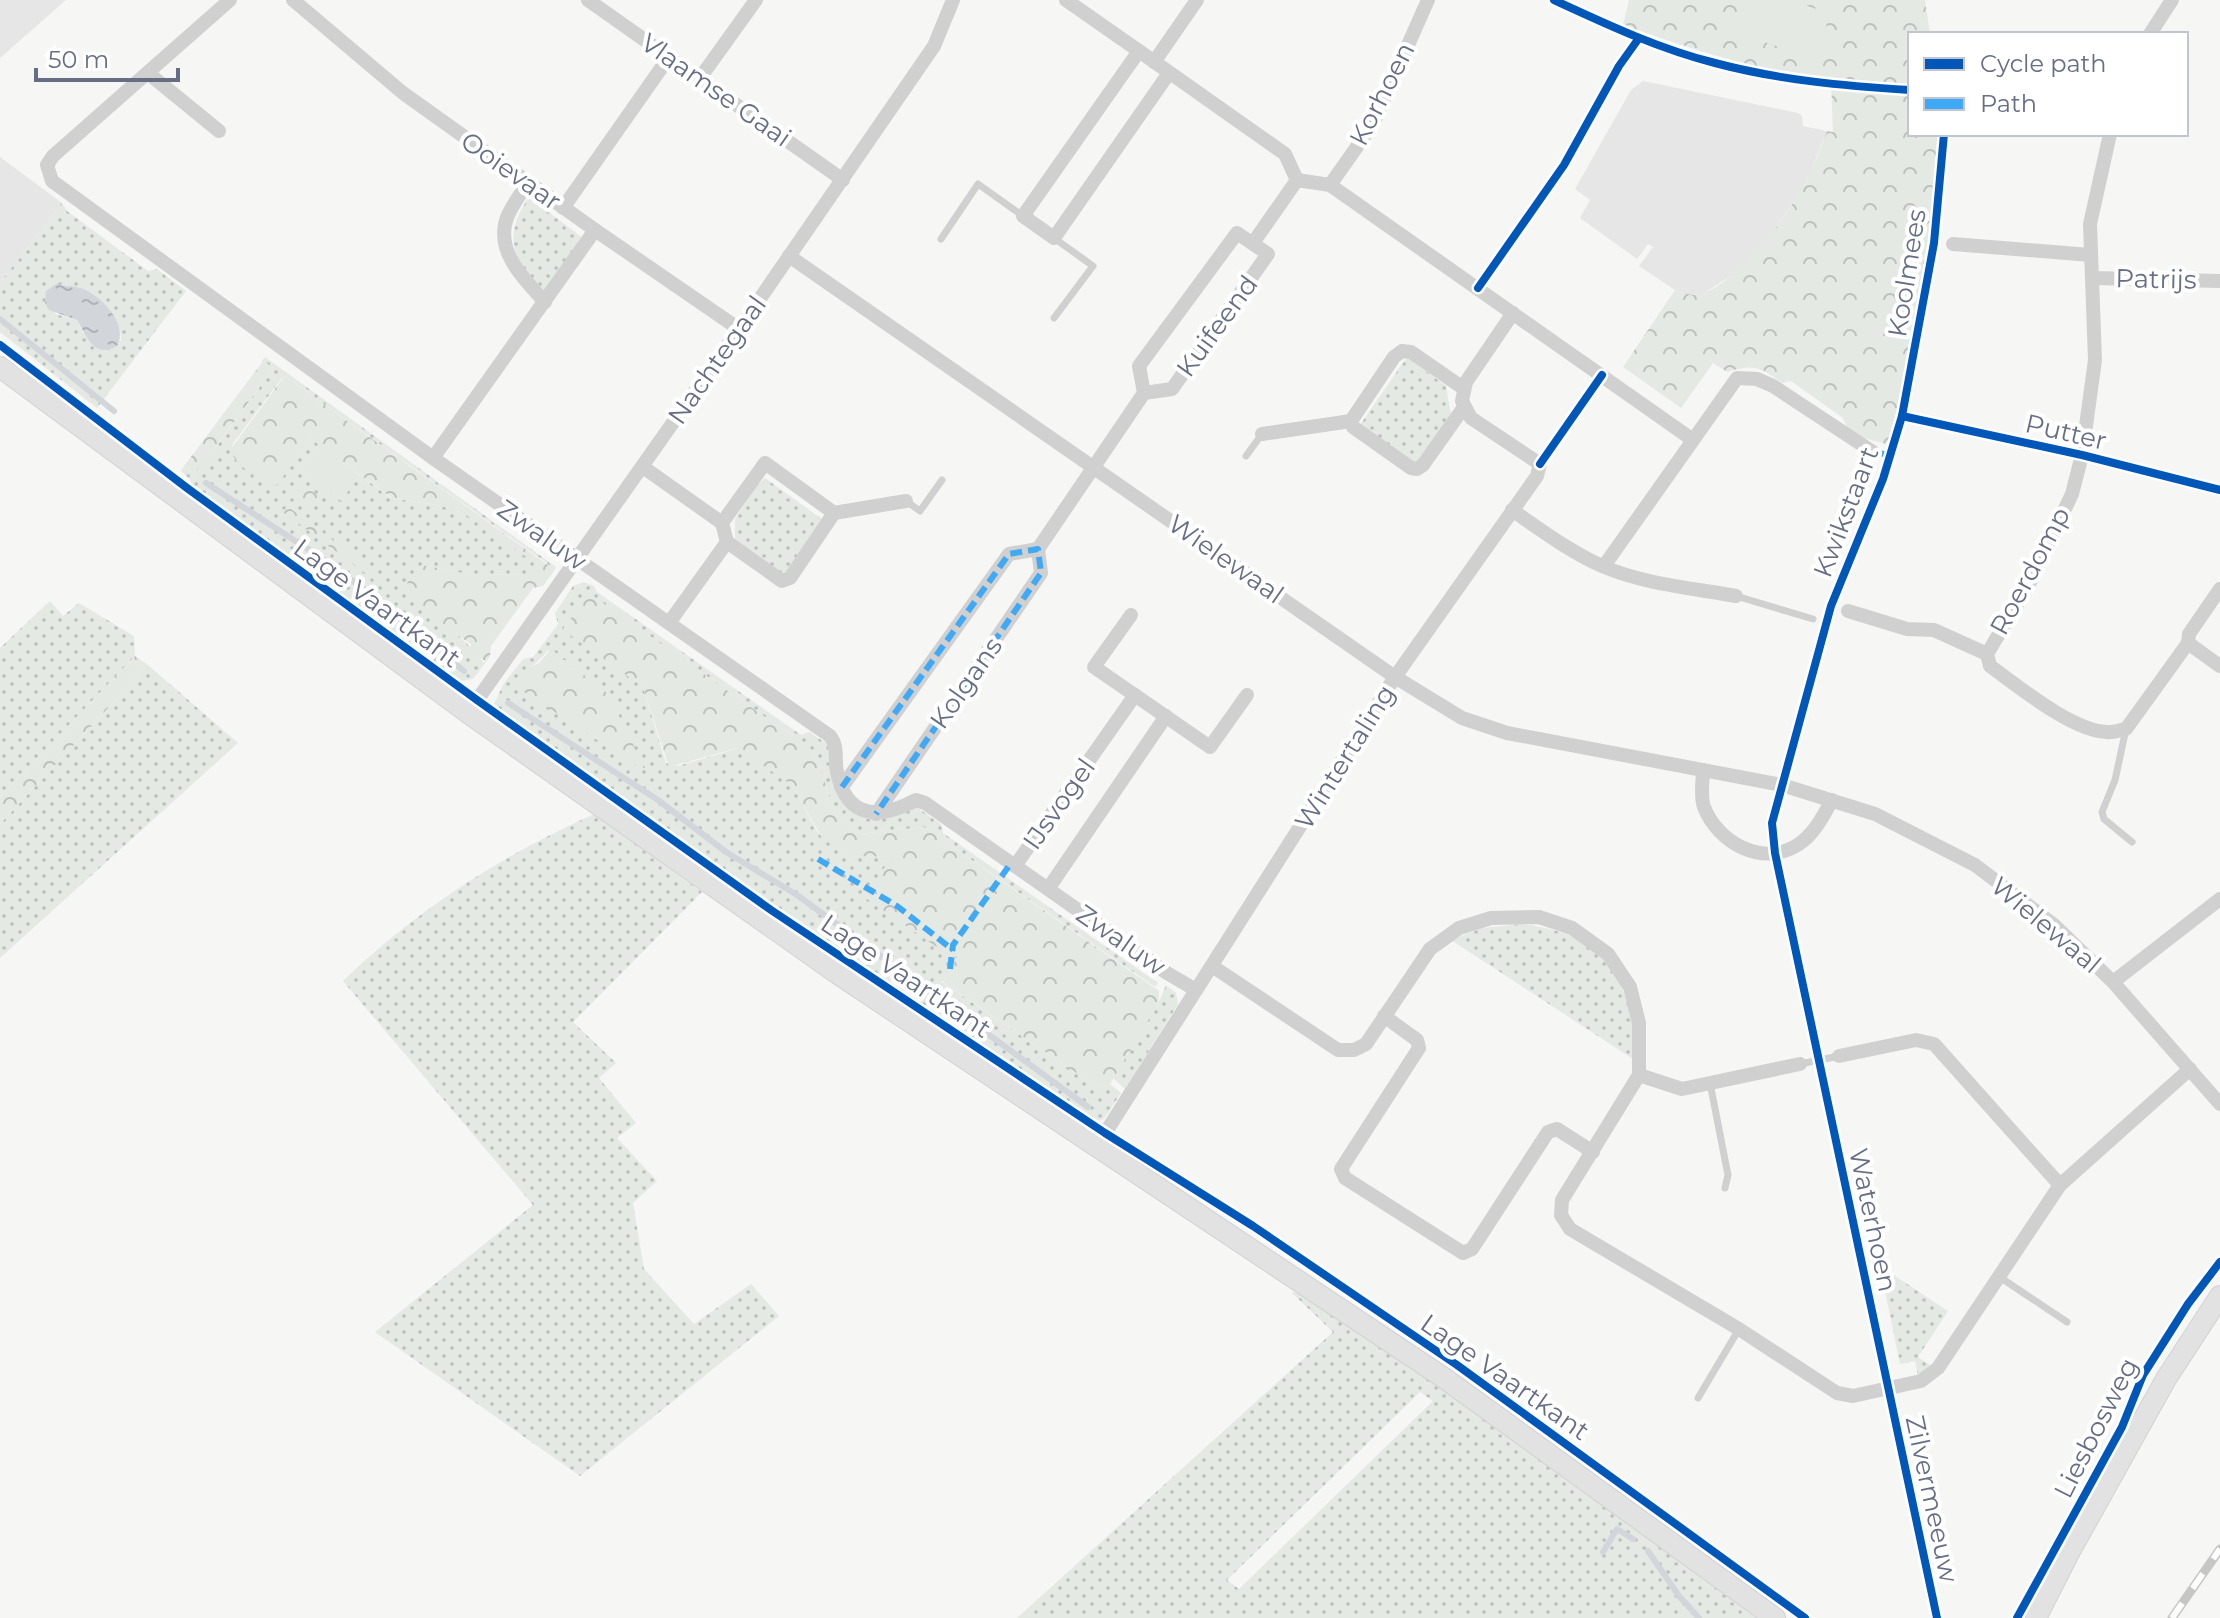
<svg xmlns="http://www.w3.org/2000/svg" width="2220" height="1618" viewBox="0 0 2220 1618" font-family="Montserrat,sans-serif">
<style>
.built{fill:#e6e6e7}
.grass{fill:url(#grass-dots);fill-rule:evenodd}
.forest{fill:url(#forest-crowns)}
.pitch{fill:#e4e9e3}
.water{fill:url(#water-ripples)}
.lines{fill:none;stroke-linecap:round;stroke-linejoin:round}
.stream{stroke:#d2d6db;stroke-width:6}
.secondary-casing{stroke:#d2d2d4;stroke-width:22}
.lane{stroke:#d0d0d1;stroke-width:7}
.street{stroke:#d0d0d1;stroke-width:14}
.secondary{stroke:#e2e2e3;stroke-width:20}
.rail-casing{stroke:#c6c6c7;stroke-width:9}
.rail{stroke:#fff;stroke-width:6;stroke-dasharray:18;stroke-linecap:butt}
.quiet{stroke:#3fa9f5;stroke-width:6;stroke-dasharray:12 6;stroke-linecap:butt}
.cycleway-casing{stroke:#fff;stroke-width:13}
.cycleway{stroke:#0057b8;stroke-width:8}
.labels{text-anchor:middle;stroke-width:8;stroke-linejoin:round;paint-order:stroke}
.street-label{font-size:26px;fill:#666e85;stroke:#fff}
</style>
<defs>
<pattern id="grass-dots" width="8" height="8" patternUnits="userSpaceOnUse" patternTransform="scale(2)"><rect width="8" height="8" fill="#e4e9e3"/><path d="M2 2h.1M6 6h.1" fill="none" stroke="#bdc1be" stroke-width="1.8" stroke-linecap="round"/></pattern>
<pattern id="forest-crowns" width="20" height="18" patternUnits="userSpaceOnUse" patternTransform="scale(2)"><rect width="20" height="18" fill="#e4e9e3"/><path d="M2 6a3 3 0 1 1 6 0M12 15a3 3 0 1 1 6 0" fill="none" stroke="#bdc1be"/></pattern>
<pattern id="water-ripples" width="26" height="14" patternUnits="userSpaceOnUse" patternTransform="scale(2)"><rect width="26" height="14" fill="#d2d6db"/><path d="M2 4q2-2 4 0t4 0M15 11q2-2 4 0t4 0" fill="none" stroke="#aeb2b7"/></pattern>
</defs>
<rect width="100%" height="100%" fill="#f6f6f5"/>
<g class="built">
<polygon points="0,0 66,0 0,58"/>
<polygon points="1643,81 1798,113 1802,116 1803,126 1827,131 1805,185 1765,244 1732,275 1703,294 1686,294 1675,290 1639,266 1653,247 1648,244 1637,259 1580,218 1590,200 1575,189 1631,90"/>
<polygon points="0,157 62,203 0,283"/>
</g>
<g class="grass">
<path d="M529 197 584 239 545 292C512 262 502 236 529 197Z"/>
<path d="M62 203 67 211 148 271 157 269 186 291 97 408 0 332V283ZM60 284C68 290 76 286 85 290 102 296 123 323 121 341L83 333 77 320 55 314Z"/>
<path d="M265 357 556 567 551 576 552 572 548 564 286 377 282 378 234 442 232 446 233 458 254 475 276 485 311 439 320 445 301 471 341 500 360 475 391 498 442 506 465 514 536 563 527 574 472 575 422 565 408 583C427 614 462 633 483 662H486L473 679 461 681 192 486 190 479 181 471 184 466 193 473 213 451 273 369 262 361Z"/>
<polygon points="1407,357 1446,386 1452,421 1415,464 1360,425"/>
<polygon points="765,478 822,519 783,576 735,542 735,519 756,486"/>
<path d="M584 582 594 586 597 592 801 735 809 732 829 745C843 799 847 842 915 806L941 824 943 833 1158 983 1155 987 924 827 860 834 835 814 815 752 589 594 563 629 643 687 666 763 678 766 739 748 792 785 818 833 848 856 892 857 958 957 942 982 1097 1087 1104 1088 1110 1084 1121 1093 1104 1119 1095 1121 1080 1112 837 949 493 706 504 683 523 659 533 657 558 624 555 613 573 586ZM548 650 640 768 513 683C524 670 538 664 548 650Z"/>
<polygon points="50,601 63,616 79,603 134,636 135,656 0,797 0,648"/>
<polygon points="148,665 238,743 0,958 0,824"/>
<path d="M594 814 702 892 573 1022 616 1063 599 1078 636 1123 617 1138 657 1181 633 1203 644 1269 694 1324 751 1284 779 1316 580 1476 375 1332 533 1205 343 981C419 908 498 858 594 814Z"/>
<path d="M1522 924C1540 927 1559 930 1576 938 1622 960 1635 1014 1636 1061L1451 940 1482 928Z"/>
<polygon points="1166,985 1176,993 1178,1004 1125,1089 1113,1078 1159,1002"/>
<polygon points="1880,1266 1948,1311 1918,1357 1931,1366 1918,1376 1915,1361 1900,1364"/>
<path d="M1305 1292 1602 1501 1756 1618H1017L1333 1332 1292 1293ZM1420 1392 1433 1401 1239 1589 1227 1580Z"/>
</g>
<g class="forest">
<path d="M1629 0H1925L1930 34H1910V134H1940C1936 237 1917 342 1890 441L1886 444 1849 434 1843 418 1791 381 1782 383C1759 366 1754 364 1727 372L1713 363 1681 408 1623 367 1675 290C1682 293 1691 296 1699 294 1712 292 1726 280 1736 271 1779 232 1808 186 1827 131L1833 132 1831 79C1758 71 1691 49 1623 25Z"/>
<polygon points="264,360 273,369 214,449 214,464 197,468 193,473 184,466"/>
<path d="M286 377 552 568 553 572 543 586 533 588 491 646 490 656 486 662 470 651 471 644C445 627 423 611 407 583L422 565 472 575 527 574 535 563 465 514 442 506 392 498 311 439 276 486C260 478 236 468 230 450L283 378Z"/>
<polygon points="303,485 319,496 308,510 293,499"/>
<polygon points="287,506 385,579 381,585 283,512"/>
<polygon points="587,594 590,594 815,752 835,814 860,834 924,827 1159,991 1159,1002 1110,1084 1104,1088 1097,1087 944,983 943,979 958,957 950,956 864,897 892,857 848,856 822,838 792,785 737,748 669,767 643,687 563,630"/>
<polygon points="551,649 608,694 645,768 640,768 512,684 524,670 539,663"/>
<polygon points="135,656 148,665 0,824 0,797"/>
</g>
<g class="pitch">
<polygon points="1744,0 1789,0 1829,13 1823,41 1820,41 1815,59 1734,32 1740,14 1737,13"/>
<polygon points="320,445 360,475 341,501 301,471"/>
</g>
<path class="water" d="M56 284C65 287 76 285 86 290 103 298 129 326 117 346 94 359 87 337 77 320L49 310 45 303 46 291Z"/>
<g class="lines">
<g class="stream">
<polyline points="0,319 114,411"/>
<polyline points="206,483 337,568 464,671"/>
<polyline points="508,703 658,800 726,852 797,895 1088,1107"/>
<polyline points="1648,1551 1679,1596 1699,1618"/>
<polyline points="1603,1552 1617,1529 1633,1539"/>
</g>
<defs>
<g id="secondary">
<polyline points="0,367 468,713 838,974 1444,1378 1775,1618"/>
<polyline points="2036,1618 2069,1553 2166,1379 2220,1296"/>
</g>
</defs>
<use href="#secondary" class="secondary-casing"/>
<g class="lane">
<polyline points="1054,238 1093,266 1054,318"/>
<polyline points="941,239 978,184 1023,216"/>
<polyline points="1246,456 1262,434"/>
<polyline points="906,501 920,511 942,480"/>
<polyline points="1736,596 1813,619"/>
<polyline points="2126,729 2115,780 2102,812 2104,819 2132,842"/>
<polyline points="1800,1064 1839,1056"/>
<polyline points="1710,1083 1728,1175 1725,1188"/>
<polyline points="1998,1276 2067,1322"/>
<polyline points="1698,1398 1739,1329"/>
</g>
<g class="street">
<path d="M230 0 53 156 47 165 52 181 433 458 830 736C839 748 834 758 837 772 847 820 880 819 916 800L925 803 1015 866"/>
<polyline points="293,0 403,93 595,230 739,329"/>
<polyline points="588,0 843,180"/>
<polyline points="1066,0 1139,51"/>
<polyline points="2150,34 2172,0"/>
<polyline points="1154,62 1197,0"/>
<polyline points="148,73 219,131"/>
<polyline points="1169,73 1054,238 1023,216 1139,51 1285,154 1297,180 1330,185 1693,440"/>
<polyline points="700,78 756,0"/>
<path d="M2110 134 2090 224 2095 360 2082 455 2072 494 2030 582 1987 654 1990 666C2018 686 2072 731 2107 732 2113 733 2120 730 2126 729L2188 643 2220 666"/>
<path d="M528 183C521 193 513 204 508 215 493 250 524 279 545 302"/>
<polyline points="1330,185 1373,124 1428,0"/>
<polyline points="563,208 669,57"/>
<polyline points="1253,243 1297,180"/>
<polyline points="1953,244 2090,255"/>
<polyline points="789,256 1395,677 1462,718 1507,733 1782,785 1875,814 1975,865 2054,925 2113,982 2220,1104"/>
<polyline points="2093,278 2220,281"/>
<polyline points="1463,388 1411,352 1402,351 1394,357 1351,421 1353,427 1411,468 1417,469 1423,465 1464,407"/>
<polyline points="1262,434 1351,421"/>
<polyline points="433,458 595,230"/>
<polyline points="643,467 722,523 727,542 669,623"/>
<path d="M1512 510C1541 530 1569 551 1602 566 1643 584 1692 588 1736 596"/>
<polyline points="834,513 906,501"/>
<polyline points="722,523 765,463 834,513 790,578 782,581 727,542"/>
<polyline points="1038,549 1144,393 1139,366 1237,233 1268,254 1172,389 1144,393"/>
<polyline points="1604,566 1737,378 1757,379 1773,386 1873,452"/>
<polyline points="1848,611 1907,629 1934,630 1987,654"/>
<polyline points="1131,615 1094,667 1210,747 1247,695"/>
<polyline points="2188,643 2189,634 2220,589"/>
<polyline points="1135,695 1015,866 1048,889 1166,716"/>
<polyline points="468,713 739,329 934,46 953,0"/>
<path d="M1703 770C1703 781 1700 796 1704 807 1718 843 1763 868 1799 844 1815 833 1823 816 1832 800"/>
<polyline points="842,787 1009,554 1038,549 1041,573 876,814"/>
<polyline points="1048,889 1167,973 1196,990"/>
<polyline points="1212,966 1338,1050 1354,1050 1366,1044 1430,949 1459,928 1491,918 1539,917 1572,928 1608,954 1630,987 1639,1023 1639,1075 1562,1200 1561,1215 1570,1229 1739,1329 1837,1393 1853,1396 1921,1381 1938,1368 2060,1185 2190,1069"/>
<polyline points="2113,982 2220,899"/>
<polyline points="1384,1016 1417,1040 1419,1048 1341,1169 1345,1178 1463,1253 1472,1249 1548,1132 1557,1129 1593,1152"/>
<polyline points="1839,1056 1916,1040 1934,1044 2060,1185"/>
<polyline points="1639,1075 1682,1089 1800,1064"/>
<polyline points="1097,1146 1395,677 1537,476 1540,464 1471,418 1462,401 1466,382 1513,313"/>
</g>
<use href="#secondary" class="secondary"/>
<defs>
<polyline id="rail" points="2172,1618 2220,1549"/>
</defs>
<use href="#rail" class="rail-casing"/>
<use href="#rail" class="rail"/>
<g class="quiet">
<polyline points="1873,452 1890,455"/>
<polyline points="842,787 1009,554 1038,549 1041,573 876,814"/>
<polyline points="818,859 897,906 953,950"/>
<polyline points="950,969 953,945 1011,863"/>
</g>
<defs>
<g id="cycleway">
<path d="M1554 0C1606 24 1659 49 1715 63 1779 80 1844 86 1910 90"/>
<polyline points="1478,288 1564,165 1619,66 1639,38"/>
<polyline points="0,345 187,488 477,700 771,910 1105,1133 1253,1226 1457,1365 1805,1618"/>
<polyline points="1902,416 2082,455 2220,490"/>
<polyline points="1540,464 1602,375"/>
<polyline points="1937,1618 1775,853 1772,823 1831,606 1883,479 1902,416 1934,243 1944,134"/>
<polyline points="2017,1618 2122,1427 2143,1375 2188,1304 2220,1262"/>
</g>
</defs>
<use href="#cycleway" class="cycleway-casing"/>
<use href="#cycleway" class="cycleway"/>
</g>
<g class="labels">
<g class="street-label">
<text transform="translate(716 90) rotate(35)" y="9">Vlaamse Gaai</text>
<text transform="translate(1382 94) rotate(-63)" y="9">Korhoen</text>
<text transform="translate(511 171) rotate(35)" y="9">Ooievaar</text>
<text transform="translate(1907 273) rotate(-81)" y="9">Koolmees</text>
<text transform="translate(2156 279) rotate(1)" y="9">Patrijs</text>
<text transform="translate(1217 326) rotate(-54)" y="9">Kuifeend</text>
<text transform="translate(717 360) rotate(-55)" y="9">Nachtegaal</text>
<text transform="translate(2066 432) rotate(13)" y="9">Putter</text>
<text transform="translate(1846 512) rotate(-69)" y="9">Kwikstaart</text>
<text transform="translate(542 535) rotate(35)" y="9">Zwaluw</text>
<text transform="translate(1226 559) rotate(35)" y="9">Wielewaal</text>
<text transform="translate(2030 571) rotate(-62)" y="9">Roerdomp</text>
<text transform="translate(377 603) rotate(36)" y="9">Lage Vaartkant</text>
<text transform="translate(966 683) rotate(-55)" y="9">Kolgans</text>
<text transform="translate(1345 757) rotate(-58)" y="9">Wintertaling</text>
<text transform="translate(1059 804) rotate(-55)" y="9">IJsvogel</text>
<text transform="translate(2046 925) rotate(40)" y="9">Wielewaal</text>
<text transform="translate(1121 940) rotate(35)" y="9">Zwaluw</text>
<text transform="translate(906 976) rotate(34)" y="9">Lage Vaartkant</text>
<text transform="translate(1873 1220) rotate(78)" y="9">Waterhoen</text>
<text transform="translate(1505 1377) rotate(35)" y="9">Lage Vaartkant</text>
<text transform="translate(2096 1428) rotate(-63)" y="9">Liesbosweg</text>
<text transform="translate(1932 1499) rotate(78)" y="9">Zilvermeeuw</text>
</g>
</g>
<rect x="1908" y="32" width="280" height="104" fill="#ffffff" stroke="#c2c5ce" stroke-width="2"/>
<rect x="1924" y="58" width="40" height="12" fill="#0057b8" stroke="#c2c5ce" stroke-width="2"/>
<text x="1980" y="72" font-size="24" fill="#666e85">Cycle path</text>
<rect x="1924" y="98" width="40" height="12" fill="#3fa9f5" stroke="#c2c5ce" stroke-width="2"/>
<text x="1980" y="112" font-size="24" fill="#666e85">Path</text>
<path d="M36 68v12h142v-12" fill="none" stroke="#666e85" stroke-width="4"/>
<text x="48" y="68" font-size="24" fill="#666e85" stroke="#ffffff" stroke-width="6" paint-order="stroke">50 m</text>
</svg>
